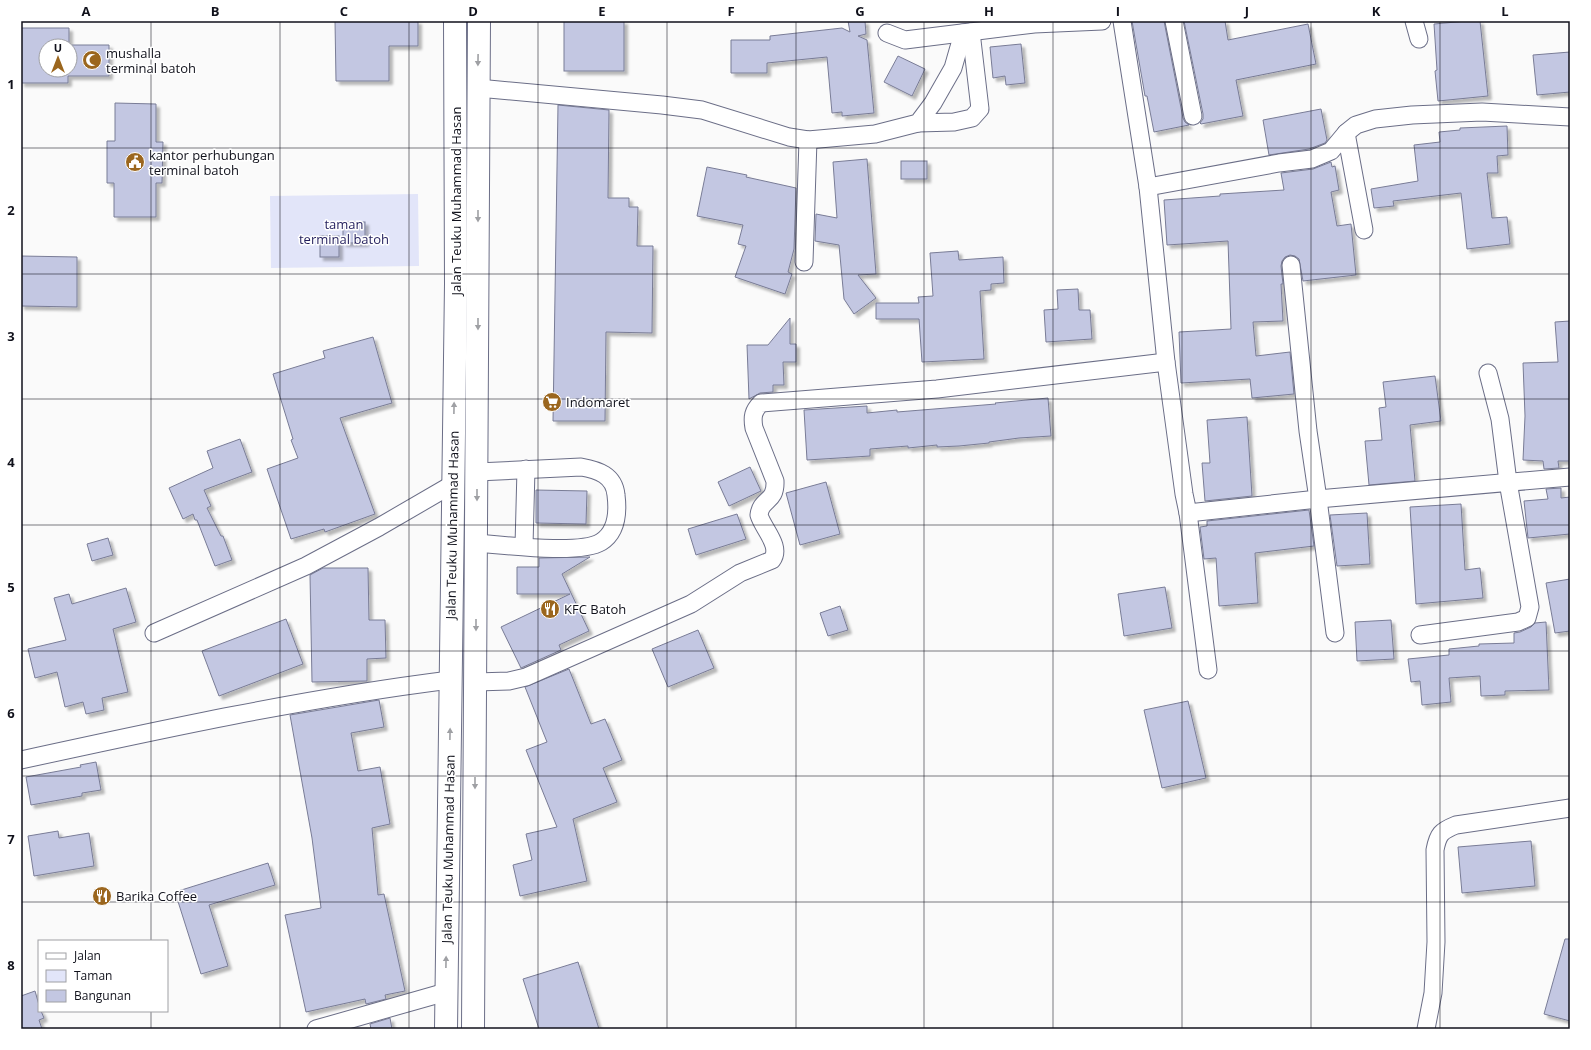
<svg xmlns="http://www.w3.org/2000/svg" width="1591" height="1050" viewBox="0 0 1591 1050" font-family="'Open Sans',sans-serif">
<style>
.green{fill:#e2e5f9}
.building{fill:#c3c7e2;stroke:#797c96;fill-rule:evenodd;filter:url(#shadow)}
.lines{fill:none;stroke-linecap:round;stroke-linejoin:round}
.minor-casing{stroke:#6b6e87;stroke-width:19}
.trunk-casing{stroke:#6b6e87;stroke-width:24}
.minor{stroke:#fff;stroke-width:17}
.trunk{stroke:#fff;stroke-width:22}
.oneway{fill:#9fa0a4}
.grid{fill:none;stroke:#10111b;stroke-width:1;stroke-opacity:0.55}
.labels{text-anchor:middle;stroke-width:3;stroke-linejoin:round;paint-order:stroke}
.poi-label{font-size:13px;fill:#10111b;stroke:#fff;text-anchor:start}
.street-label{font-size:13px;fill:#10111b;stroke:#fff}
.park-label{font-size:13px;fill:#221e5c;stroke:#fff}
.neatline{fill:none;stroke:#10111b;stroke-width:1.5}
.grid-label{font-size:13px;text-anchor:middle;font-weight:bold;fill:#10111b}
</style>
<defs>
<filter id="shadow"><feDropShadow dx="3.5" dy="3.5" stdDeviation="1" flood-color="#0004"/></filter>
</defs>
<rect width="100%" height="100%" fill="#fafafa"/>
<polygon class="green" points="418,194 419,266 271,268 270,196"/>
<g class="building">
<polygon points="335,21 418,21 418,46 389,46 389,81 336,81"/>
<rect x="564" y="21" width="60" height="50"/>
<polygon points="848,21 865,21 866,34 858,36 867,40 874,113 842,116 842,112 832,113 827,57 767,63 767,73 731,73 731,40 770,40 770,36 842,28 850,32"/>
<polygon points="1132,21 1164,21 1183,118 1185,122 1189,125 1154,132 1147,96 1145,96"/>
<polygon points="1184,21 1225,21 1228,40 1308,24 1316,64 1236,80 1243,116 1201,124 1200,123 1203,119 1203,114"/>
<polygon points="1467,21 1480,21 1488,96 1438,101 1435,71 1437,70 1434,24"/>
<path d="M21 28H69V45H109V76H68V83H21ZM46 46H70V70H46Z"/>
<polygon points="1021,44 1025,83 1006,85 1005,76 993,78 990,47"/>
<polygon points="1570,52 1570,92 1537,95 1533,55"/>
<polygon points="898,56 925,69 912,96 884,82"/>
<polygon points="115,103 156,104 156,142 163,142 162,183 156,183 156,217 114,217 114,183 107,183 107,141 115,141"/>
<polygon points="558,105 609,110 608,198 629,198 629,207 638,207 637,246 653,246 652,333 606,332 605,421 553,421"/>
<polygon points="1321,109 1327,140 1325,143 1309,149 1269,155 1263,120"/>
<polygon points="1507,126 1508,155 1497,156 1498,173 1487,173 1492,218 1507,217 1510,244 1467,249 1461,193 1393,201 1394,206 1374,208 1371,189 1418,181 1414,145 1440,142 1439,132 1460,130 1460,128"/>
<polygon points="867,159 876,274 858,275 876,298 854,314 844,299 839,245 815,241 816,214 837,218 833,162"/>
<rect x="901" y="161" width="26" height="18"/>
<polygon points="1331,162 1332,167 1335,166 1339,190 1331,192 1337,226 1351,224 1356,275 1303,281 1299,259 1295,256 1290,255 1285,257 1282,261 1281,266 1283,284 1281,284 1283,321 1253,322 1256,356 1290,352 1294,394 1252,398 1250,379 1181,383 1179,332 1231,329 1228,241 1167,245 1164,200 1220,196 1220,194 1284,190 1281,173 1313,169"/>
<polygon points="707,167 747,175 746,177 796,188 794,249 788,272 792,274 785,294 735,277 746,246 738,244 743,225 697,216"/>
<rect x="343" y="222" width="22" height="21"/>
<rect x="320" y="236" width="19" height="21"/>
<polygon points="958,251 959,260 1003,257 1004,283 991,284 991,290 980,291 984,359 922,362 919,319 876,319 876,303 919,303 918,297 933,296 930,253"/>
<polygon points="21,256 77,257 77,307 21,306"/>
<polygon points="1078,289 1079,310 1090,310 1092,339 1046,342 1044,310 1058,309 1057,290"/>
<polygon points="790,318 790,344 796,344 796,362 783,362 784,385 773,385 773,392 760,393 749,399 747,345 768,345"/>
<polygon points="1570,321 1570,461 1558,461 1559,468 1544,469 1543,461 1523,460 1525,416 1523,363 1558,362 1555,322"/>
<polygon points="373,337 392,403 340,418 375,514 325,532 324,529 291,539 267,469 298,458 291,440 293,439 273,374 325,358 323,351"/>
<polygon points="1435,376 1441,421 1410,425 1415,481 1369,485 1365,441 1382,440 1379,408 1386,407 1383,382"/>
<polygon points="1048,398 1051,436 1019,438 989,442 989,443 959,446 937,447 937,445 908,448 908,446 870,449 870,456 807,460 804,410 867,406 867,413 897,410 897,412 996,404 995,403"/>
<polygon points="1247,417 1252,496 1205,501 1202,463 1210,463 1207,420"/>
<polygon points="240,439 252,472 204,490 211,506 207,508 221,536 223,536 232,560 215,566 197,520 195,520 193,514 183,519 169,488 213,468 207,451"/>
<polygon points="750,467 761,491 729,506 718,482"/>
<polygon points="826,482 840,534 800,545 786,493"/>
<polygon points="1561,488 1561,498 1570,497 1570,534 1528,538 1524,501 1548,499 1546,489"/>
<polygon points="536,490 587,491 586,524 536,523"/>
<polygon points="1461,504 1465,570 1480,568 1483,598 1416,604 1410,507"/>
<polygon points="1309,510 1314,546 1255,553 1258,603 1219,606 1216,558 1204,559 1200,527 1207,526 1207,521"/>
<polygon points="1367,513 1370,564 1337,566 1330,515"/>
<polygon points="737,514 746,539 696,555 688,529"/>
<polygon points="108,538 113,555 92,561 87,544"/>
<polygon points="590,557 562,574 589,631 559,645 561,650 521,668 501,627 570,594 517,594 517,567 539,567 539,558"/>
<polygon points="323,568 368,568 369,620 385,620 386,658 367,659 367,681 312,682 310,575"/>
<polygon points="1570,579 1570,631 1555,633 1546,583"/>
<polygon points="1165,587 1172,628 1124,636 1118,594"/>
<polygon points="126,588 136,622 113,629 128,692 102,698 104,710 86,714 83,702 65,707 57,672 35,678 28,649 66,640 54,598 69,594 72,604"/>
<polygon points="840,606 848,630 828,636 820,613"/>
<polygon points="286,619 303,664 219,696 202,651"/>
<polygon points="1391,620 1394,659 1357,661 1355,622"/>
<polygon points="1546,622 1549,690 1505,691 1505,695 1481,696 1480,676 1449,678 1451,702 1422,705 1420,681 1411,682 1408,659 1449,655 1449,649 1479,646 1479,644 1514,643 1514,633 1520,632 1531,627 1535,623"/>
<polygon points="698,630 714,668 668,687 652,649"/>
<polygon points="569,669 591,724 605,719 622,760 603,768 617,802 573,819 587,881 520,896 513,865 532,860 526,834 557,827 526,750 547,742 525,687"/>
<polygon points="379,700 384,727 351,733 358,771 380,767 390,824 372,828 378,895 384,894 405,991 385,995 386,999 366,1004 365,999 306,1012 285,915 321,908 312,838 290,715"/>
<polygon points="1188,701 1206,778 1162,788 1144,710"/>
<polygon points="96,762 101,790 82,793 82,796 31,805 26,777 81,767 80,765"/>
<polygon points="58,831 59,838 89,833 94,866 34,876 28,836"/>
<polygon points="1531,841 1535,886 1462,893 1458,847"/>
<polygon points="268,863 275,885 209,905 228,966 201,974 175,892"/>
<polygon points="1565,939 1570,939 1570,1021 1544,1014"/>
<polygon points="578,962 599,1029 539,1029 523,979"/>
<polygon points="35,991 39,1005 39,1011 41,1011 44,1018 39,1020 42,1029 21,1029 21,996"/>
<polygon points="390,1018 392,1029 371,1029 370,1024"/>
</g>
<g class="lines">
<defs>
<g id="minor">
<polyline points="1122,21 1148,187 1166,362"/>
<polyline points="1174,21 1193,116"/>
<polyline points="1414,21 1419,39"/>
<polyline points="887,33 905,40 1034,24 1102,21"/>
<polyline points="478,88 662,105 702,110 789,137 808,140 875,134 918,123 933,103 953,68 963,33"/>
<polyline points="918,123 954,122 972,118 980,109 971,32"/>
<polyline points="1346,133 1364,230"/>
<polyline points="1148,187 1279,163 1312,159 1331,151 1346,133 1356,125 1375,119 1412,115 1482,112 1570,117"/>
<polyline points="804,262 808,140"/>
<polyline points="1291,265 1308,431 1318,499 1335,633"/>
<polyline points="1188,513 1208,670"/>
<path d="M477 543C504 545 580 555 601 542 617 532 618 511 616 495 614 475 598 470 581 467L477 472"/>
<polyline points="524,546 526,469"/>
<polyline points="154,633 306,566 379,527 453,484"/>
<polyline points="1420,635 1518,622 1527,618 1530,607 1508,482 1500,419 1488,373"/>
<path d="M476 682 509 681 526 677 691 604 740 573 772 560C782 546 763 529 759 515 761 498 776 503 775 481L754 428C752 417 753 411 761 403L937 389 1166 362 1184 494 1188 513 1318 499 1570 477"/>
<path d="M21 760C163 729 306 698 450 680"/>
<polyline points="316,1029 446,992"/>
<path d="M1426 1029 1433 993 1436 942 1435 850C1438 834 1441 831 1456 825L1570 808"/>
</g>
<g id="trunk">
<polyline points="446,1029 456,284 455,21"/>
<polyline points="473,1029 479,21"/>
</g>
</defs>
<use href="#minor" class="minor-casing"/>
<use href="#trunk" class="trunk-casing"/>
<use href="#minor" class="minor"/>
<use href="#trunk" class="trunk"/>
</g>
<defs><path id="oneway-solid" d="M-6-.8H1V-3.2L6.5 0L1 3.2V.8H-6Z"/></defs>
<g class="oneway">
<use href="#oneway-solid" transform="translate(478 60) rotate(91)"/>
<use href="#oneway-solid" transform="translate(478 216) rotate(90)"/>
<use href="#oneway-solid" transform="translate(478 324) rotate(90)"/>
<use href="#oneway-solid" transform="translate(454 408) rotate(-89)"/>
<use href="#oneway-solid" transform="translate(477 495) rotate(90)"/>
<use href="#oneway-solid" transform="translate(476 625) rotate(90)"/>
<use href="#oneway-solid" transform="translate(450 734) rotate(-89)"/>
<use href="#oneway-solid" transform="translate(475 783) rotate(90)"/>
<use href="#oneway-solid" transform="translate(446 962) rotate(-89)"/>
</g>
<path class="grid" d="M151 21V941M280 21V1029M409 21V1029M538 21V1029M667 21V1029M796 21V1029M924 21V1029M1053 21V1029M1182 21V1029M1311 21V1029M1440 21V1029M21 148H1570M21 274H1570M21 399H1570M21 525H1570M21 651H1570M21 776H1570M21 902H1570M151 1011V1029"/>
<defs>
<symbol id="mosque-disc" viewBox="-11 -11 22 22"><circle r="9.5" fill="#9b661e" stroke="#fff"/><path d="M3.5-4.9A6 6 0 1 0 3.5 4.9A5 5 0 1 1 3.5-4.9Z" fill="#fff"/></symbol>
<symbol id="civic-disc" viewBox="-11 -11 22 22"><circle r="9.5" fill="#9b661e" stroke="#fff"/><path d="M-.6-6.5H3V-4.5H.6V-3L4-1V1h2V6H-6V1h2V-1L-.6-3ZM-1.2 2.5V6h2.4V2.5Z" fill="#fff"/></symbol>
<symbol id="supermarket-disc" viewBox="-11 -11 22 22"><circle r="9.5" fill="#9b661e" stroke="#fff"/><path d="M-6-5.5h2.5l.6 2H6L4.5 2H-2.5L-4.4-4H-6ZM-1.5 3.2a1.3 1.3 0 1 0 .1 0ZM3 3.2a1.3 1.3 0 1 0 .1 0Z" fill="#fff"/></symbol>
<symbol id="restaurant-disc" viewBox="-11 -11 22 22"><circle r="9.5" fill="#9b661e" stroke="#fff"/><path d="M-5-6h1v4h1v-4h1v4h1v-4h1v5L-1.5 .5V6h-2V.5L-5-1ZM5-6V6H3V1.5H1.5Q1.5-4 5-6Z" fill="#fff"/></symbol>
</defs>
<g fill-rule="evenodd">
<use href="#mosque-disc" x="81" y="49" width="22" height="22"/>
<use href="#civic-disc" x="124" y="151" width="22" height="22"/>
<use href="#supermarket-disc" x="541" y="391" width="22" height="22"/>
<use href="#restaurant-disc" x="539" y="598" width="22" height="22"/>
<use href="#restaurant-disc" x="91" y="885" width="22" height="22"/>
</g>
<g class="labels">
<g class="poi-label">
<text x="106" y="58">mushalla<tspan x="106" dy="15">terminal batoh</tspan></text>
<text x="149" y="160">kantor perhubungan<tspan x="149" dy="15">terminal batoh</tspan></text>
<text x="566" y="407">Indomaret</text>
<text x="564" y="614">KFC Batoh</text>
<text x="116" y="901">Barika Coffee</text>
</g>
<g class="street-label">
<text transform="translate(456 201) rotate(-90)" y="5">Jalan Teuku Muhammad Hasan</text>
<text transform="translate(452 525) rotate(-89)" y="5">Jalan Teuku Muhammad Hasan</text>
<text transform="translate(448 849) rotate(-89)" y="5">Jalan Teuku Muhammad Hasan</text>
</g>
<g class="park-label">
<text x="344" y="229">taman<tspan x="344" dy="15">terminal batoh</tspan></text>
</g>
</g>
<rect width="1591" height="1050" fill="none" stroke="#ffffff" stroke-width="44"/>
<rect x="38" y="940" width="130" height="72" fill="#ffffff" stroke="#9fa0a4"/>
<rect x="46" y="953" width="20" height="6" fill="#ffffff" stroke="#9fa0a4"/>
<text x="74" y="960" font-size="12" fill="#10111b">Jalan</text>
<rect x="46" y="970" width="20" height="12" fill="#e2e5f9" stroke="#9fa0a4"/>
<text x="74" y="980" font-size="12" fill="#10111b">Taman</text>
<rect x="46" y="990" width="20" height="12" fill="#c3c7e2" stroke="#9fa0a4"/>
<text x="74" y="1000" font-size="12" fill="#10111b">Bangunan</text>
<g transform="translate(58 58)"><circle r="19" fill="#ffffff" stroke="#9fa0a4"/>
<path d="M0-3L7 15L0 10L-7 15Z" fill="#9b661e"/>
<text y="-6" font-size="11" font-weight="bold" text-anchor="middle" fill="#10111b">U</text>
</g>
<rect x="22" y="22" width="1547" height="1006" class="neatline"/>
<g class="grid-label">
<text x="86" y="16">A</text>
<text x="215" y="16">B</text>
<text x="344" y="16">C</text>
<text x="473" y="16">D</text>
<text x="602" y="16">E</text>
<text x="731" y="16">F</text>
<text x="860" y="16">G</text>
<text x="989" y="16">H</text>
<text x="1118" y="16">I</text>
<text x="1247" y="16">J</text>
<text x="1376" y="16">K</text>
<text x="1505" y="16">L</text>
<text x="11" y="89">1</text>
<text x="11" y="215">2</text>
<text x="11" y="341">3</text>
<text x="11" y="467">4</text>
<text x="11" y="592">5</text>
<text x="11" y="718">6</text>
<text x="11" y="844">7</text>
<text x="11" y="970">8</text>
</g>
</svg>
